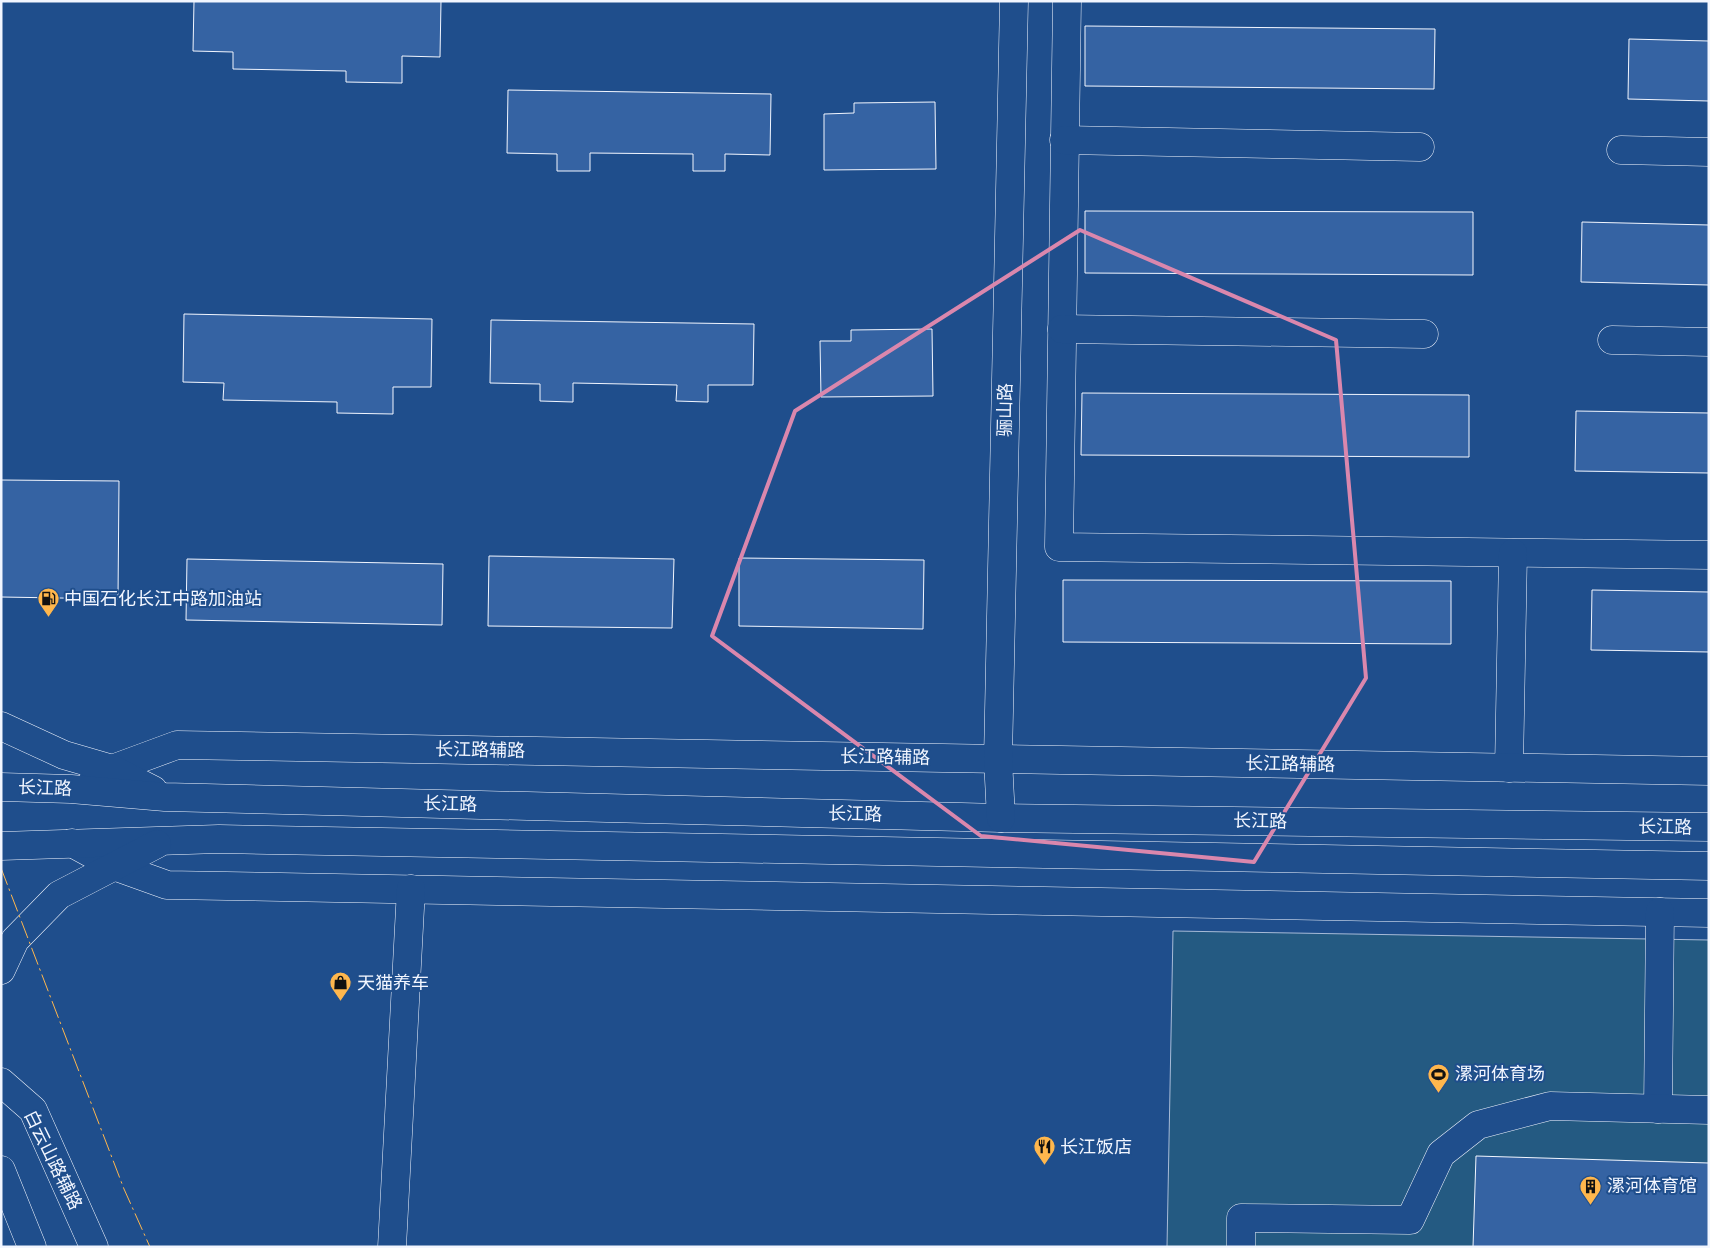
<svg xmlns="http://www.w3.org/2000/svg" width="1710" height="1248" viewBox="0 0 1710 1248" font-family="Lato,'Noto Sans SC',sans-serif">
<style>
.green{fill:#245a82;stroke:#a8bbd7}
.building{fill:#3563a3;stroke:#f2f6ff}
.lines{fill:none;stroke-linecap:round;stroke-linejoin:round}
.street-casing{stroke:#f2f6ff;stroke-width:29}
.secondary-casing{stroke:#f2f6ff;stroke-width:29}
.highway-casing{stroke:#f2f6ff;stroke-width:29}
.street{stroke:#1f4e8c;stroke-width:28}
.secondary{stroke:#1f4e8c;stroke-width:28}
.highway{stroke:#1f4e8c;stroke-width:28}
.power{stroke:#ffb74d;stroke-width:1;stroke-dasharray:18 4 2.5 4;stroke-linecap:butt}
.marked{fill:none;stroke:#da87ad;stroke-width:4;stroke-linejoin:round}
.labels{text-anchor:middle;stroke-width:4;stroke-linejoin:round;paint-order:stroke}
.street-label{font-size:18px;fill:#f2f6ff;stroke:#1f4e8c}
.poi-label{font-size:18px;fill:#f2f6ff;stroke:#1f4e8c;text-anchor:start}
</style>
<rect width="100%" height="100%" fill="#1f4e8c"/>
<polygon class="green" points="1173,931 1709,940 1709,1247 1167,1247"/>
<g class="building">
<polygon points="194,1 441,1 440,57 402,56 402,83 346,82 346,71 233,69 233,52 193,51"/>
<polygon points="1085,26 1435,29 1434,89 1085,86"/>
<polygon points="1629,39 1709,41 1709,101 1628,99"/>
<polygon points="508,90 771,94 770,155 725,154 725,171 693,171 693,154 590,153 590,171 557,171 557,154 507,153"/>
<polygon points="935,102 936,169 824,170 824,114 854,113 854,103"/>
<polygon points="1085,211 1473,212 1473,275 1085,273"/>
<polygon points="1582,222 1709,225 1709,285 1581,282"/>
<polygon points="184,314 432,319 431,387 393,387 393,414 337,413 337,402 223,400 224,383 183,382"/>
<polygon points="491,320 754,324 753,385 708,385 708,402 676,401 677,385 573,383 573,402 540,401 540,384 490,383"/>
<polygon points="932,329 933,396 821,397 820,341 851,341 851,330"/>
<polygon points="1082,393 1469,395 1469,457 1081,455"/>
<polygon points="1576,411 1709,413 1709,473 1575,471"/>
<polygon points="1,480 119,481 118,599 1,597"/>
<polygon points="489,556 674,559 672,628 488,626"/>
<polygon points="739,558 924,560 923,629 739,626"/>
<polygon points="187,559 443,564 442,625 186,620"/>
<polygon points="1063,580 1451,581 1451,644 1063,642"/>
<polygon points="1592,590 1709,592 1709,652 1591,650"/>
<polygon points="1476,1156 1709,1163 1709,1247 1473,1247"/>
</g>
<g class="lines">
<defs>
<g id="street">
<polyline points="1067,1 1059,547 1709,555"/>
<polyline points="1064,140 1420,147"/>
<polyline points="1621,150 1709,152"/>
<polyline points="1062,329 1424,334"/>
<polyline points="1612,340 1709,342"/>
<polyline points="1509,768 1513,553"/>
<polyline points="94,777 112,769 177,745 1709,771"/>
<polyline points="72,843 114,866 167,885 1709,913"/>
<polyline points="1,1082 33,1110 94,1247"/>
<polyline points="1658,1109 1660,912"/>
<polyline points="392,1247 411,889"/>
<polyline points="1241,1247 1241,1218 1410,1220 1441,1154 1478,1125 1550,1106 1709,1110"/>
</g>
<g id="secondary">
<polyline points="1,726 64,755 112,769 153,790"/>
<polyline points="1,787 71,789 165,797 1001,818 1709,827"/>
<polyline points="1001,818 998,759 1014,1"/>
<polyline points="1,846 219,839 1709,866"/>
<polyline points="1,970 15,940 59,895 157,844"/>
</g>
<polyline id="highway" points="1,1170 32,1247"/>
</defs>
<use href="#street" class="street-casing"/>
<use href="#secondary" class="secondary-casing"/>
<use href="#highway" class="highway-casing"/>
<use href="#street" class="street"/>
<use href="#secondary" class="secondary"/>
<use href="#highway" class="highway"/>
<polyline class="power" points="1,868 124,1189 150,1247"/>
</g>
<path class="marked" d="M1080 230 1336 340 1366 678 1254 862 981 836 712 636 795 411Z"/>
<defs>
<symbol id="fuel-pin" viewBox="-11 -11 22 30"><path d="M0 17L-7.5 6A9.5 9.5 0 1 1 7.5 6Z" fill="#ffb74d" stroke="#1f4e8c"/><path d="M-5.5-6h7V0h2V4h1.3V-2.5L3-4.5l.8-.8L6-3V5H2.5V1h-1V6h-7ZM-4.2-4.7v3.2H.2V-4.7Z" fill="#111"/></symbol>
<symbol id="shop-pin" viewBox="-11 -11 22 30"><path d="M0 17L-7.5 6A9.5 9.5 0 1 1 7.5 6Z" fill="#ffb74d" stroke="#1f4e8c"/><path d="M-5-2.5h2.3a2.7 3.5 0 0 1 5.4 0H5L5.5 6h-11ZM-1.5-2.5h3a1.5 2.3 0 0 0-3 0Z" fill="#111"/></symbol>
<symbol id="stadium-pin" viewBox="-11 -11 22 30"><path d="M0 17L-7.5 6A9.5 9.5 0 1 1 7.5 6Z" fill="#ffb74d" stroke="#1f4e8c"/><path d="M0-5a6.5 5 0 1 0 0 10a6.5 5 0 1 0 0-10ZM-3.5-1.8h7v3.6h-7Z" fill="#111"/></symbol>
<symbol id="restaurant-pin" viewBox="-11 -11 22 30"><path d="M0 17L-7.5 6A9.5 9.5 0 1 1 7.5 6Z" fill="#ffb74d" stroke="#1f4e8c"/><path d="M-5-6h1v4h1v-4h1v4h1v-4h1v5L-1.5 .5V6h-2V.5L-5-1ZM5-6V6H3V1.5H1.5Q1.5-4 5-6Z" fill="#111"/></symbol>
<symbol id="building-pin" viewBox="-11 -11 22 30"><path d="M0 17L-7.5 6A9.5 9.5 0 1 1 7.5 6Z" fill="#ffb74d" stroke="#1f4e8c"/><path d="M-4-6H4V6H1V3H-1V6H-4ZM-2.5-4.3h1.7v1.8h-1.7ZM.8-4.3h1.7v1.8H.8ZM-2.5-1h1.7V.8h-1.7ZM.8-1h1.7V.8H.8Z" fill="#111"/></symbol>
</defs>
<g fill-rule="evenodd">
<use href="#fuel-pin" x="36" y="586" width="25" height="34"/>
<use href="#shop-pin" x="328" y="970" width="25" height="34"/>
<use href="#stadium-pin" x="1426" y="1062" width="25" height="34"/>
<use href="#restaurant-pin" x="1032" y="1134" width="25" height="34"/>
<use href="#building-pin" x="1578" y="1174" width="25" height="34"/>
</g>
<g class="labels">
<g class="street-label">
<text transform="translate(1005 410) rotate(-89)" y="6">骊山路</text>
<text transform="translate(480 750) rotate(1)" y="6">长江路辅路</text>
<text transform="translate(885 757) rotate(1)" y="6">长江路辅路</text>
<text transform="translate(1290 764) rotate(1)" y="6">长江路辅路</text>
<text transform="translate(45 788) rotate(2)" y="6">长江路</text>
<text transform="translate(450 804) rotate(1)" y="6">长江路</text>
<text transform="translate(855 814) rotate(1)" y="6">长江路</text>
<text transform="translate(1260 821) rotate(1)" y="6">长江路</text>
<text transform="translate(1665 827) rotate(1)" y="6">长江路</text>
<text transform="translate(53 1160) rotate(64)" y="6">白云山路辅路</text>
</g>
<g class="poi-label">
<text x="64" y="605">中国石化长江中路加油站</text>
<text x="357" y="989">天猫养车</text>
<text x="1455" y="1080">漯河体育场</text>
<text x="1060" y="1153">长江饭店</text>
<text x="1607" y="1192">漯河体育馆</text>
</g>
</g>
<rect width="1710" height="1248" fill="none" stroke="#f2f6ff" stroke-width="5"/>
</svg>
